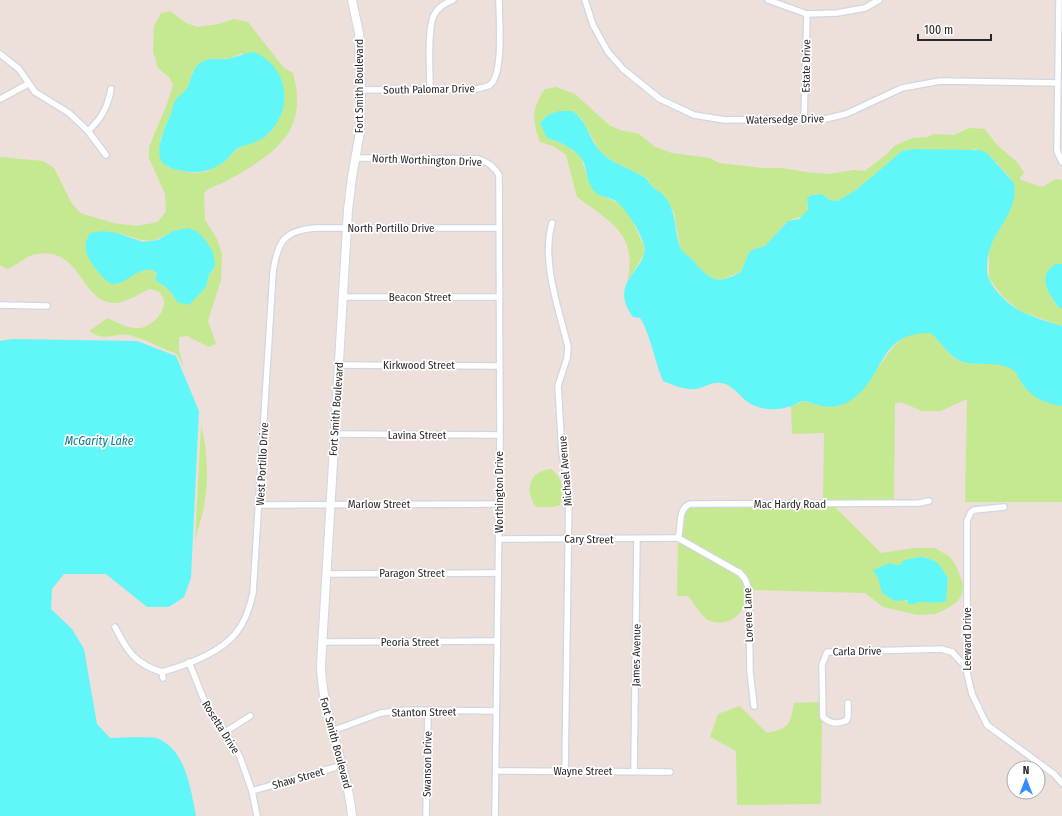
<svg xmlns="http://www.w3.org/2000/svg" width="1062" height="816" viewBox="0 0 1062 816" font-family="'Fira Sans Condensed',sans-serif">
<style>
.green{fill:#c5e990;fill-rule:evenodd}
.water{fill:#61f7f9}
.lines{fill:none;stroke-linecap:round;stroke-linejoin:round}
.street-casing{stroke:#ced7e3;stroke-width:8}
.secondary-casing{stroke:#ced7e3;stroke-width:10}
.street{stroke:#fff;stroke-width:5.5}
.secondary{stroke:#fff;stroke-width:8}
.labels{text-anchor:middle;stroke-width:3.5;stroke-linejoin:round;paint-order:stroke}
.street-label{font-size:11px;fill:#292929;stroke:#fff}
.water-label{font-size:12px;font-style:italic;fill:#04818e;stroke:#fff}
</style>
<rect width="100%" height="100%" fill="#eddfd9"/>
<g class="green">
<path d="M170 11 186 23 197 27 219 24 234 19 248 22 284 68 293 73C309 131 276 153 230 179 221 185 212 185 204 193L205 220 217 239 222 254 221 280 208 321 216 344 209 347 187 336 179 337V350L184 368 177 354C161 348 145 339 129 335 112 332 107 343 89 331L108 318C117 323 125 327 135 328 148 330 166 314 164 300 163 297 161 294 159 292L150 289C139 293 125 304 113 303 79 300 82 247 37 254 26 255 17 266 7 269L0 265V157L43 161 54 168 71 202 80 213 113 223 137 226 158 222 166 211 165 194 149 158V147L167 104 173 85 169 77 158 68 153 51 154 26 161 13ZM242 53 282 111 268 135 237 149 226 160 206 172 192 173 167 167 161 160 160 140 171 113 187 89 193 71 206 60 231 58ZM173 231 215 266 209 275 206 287 177 302C172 291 165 286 155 280L157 274 153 270H141L129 278 117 233C144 239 145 248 173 231Z"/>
<path d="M556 87 575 94 609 125 620 130 639 134 655 147 672 153 710 158 719 163 763 168H782L806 172 828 174 854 170 865 171 887 154 894 146 912 138 928 137 933 134 954 135 969 128 985 129 996 144 1018 163 1024 173 1020 177 1021 180 1042 187 1056 179 1062 180V264H1056L1054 301 1059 308H1062V326L1020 311 1003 297 989 278V252L994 237 1009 212 1014 183 998 164 976 149 963 151 914 149 902 151 856 190 837 201 829 200 818 194 812 195 807 202 808 211C801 220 797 216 789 221 776 228 774 247 754 249L741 272 720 280 710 279 706 275 692 259 683 253 680 247 674 213 664 196 652 186 647 178 622 167 600 152 581 118 573 111 547 138 567 146 581 157 587 176 595 192 622 205 630 216 644 246V254L627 282C639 234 609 221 577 197L566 155 553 146 540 142C532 120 531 109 545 89Z"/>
<path d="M916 333H932C941 342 950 359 963 362 979 366 1002 359 1015 371 1018 374 1020 380 1023 384 1036 401 1042 399 1062 406V502H965L967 399 941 411H922L901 402 895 404 894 500 823 501 824 433 792 434 791 406 804 401 817 405 839 406C852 393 869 380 880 365 893 348 894 340 916 333Z"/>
<path d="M201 425C208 452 209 483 203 511 201 522 196 532 195 543Z"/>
<path d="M551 469C564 479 563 490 560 505L554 507H536C524 490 529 471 551 469Z"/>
<path d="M834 506 881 553 914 548H935L950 557 956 566 963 584 962 594 958 601 948 608 935 614 918 615 883 607 865 593 752 590 747 577 741 571 682 537 684 514 690 507ZM926 557C938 562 942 569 949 580 929 612 910 605 882 590L877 575C885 561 885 566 900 565 908 559 916 557 926 557Z"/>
<path d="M678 541 739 576C760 599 735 632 708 620 703 618 693 602 688 596H677Z"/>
<path d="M820 702 822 719 821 804 737 805 736 751 710 737 718 714 740 706 767 733C790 728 790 725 794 703Z"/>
</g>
<g class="water">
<path d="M254 52C289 67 294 109 268 134 261 142 247 144 238 148 233 151 230 157 225 161 208 174 194 174 174 169 146 163 165 129 171 113 173 109 173 105 175 101 178 96 184 93 187 88 191 80 192 70 199 64 208 56 221 61 231 58 240 56 245 53 254 52Z"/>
<path d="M559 111H573C589 124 588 138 600 151 611 164 630 168 644 177 648 179 649 183 652 186 656 190 661 192 664 196 677 211 674 230 680 247 683 254 689 256 693 260 710 280 715 286 741 272L749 253 754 249 765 246 788 221 799 219 808 210 807 198 812 195 822 194 829 200 837 201 856 190 902 151 914 149 981 150 988 154 1014 183C1018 204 1004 221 995 237 989 247 984 268 989 279 995 293 1013 309 1027 314 1038 319 1050 322 1062 326V406C1043 403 1030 397 1020 380 1017 376 1017 372 1013 370 997 360 979 367 963 362 950 358 941 342 931 333 876 332 887 377 850 401 840 407 829 408 818 405 813 404 808 401 803 401 799 402 795 404 792 406 779 410 766 411 753 405 741 400 735 385 721 383 712 381 704 388 695 389 684 390 673 385 663 381 655 362 650 333 640 318L633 317C606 281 650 269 644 245 641 233 625 206 614 200 608 197 600 197 595 192 588 185 587 175 585 166 580 150 562 143 547 138L540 123 548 115Z"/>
<path d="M188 228 198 232 206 241 213 252 215 266 209 275 206 287 189 305 177 302C172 291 165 286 155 280L157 274 153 270C136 267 127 285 111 284 100 276 83 257 86 242 87 239 89 236 90 233L103 231 117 233 143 242 158 240 173 231Z"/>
<path d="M1056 264H1062V308H1059C1050 295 1035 276 1056 264Z"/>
<path d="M12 339 137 341 176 356 199 411 191 578 184 597 169 607H147L106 574H64L52 589 51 609 72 629 84 649 97 724 110 738C120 738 153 736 159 739 186 751 191 790 196 816H0V341Z"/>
<path d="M920 557 928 558 938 563 948 578 946 601C938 604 931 602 922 602 917 602 915 605 909 604L907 600 895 601 882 593 878 578 873 570 890 563 894 565H900L904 560Z"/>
</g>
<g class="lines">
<defs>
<g id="street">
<polyline points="585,0 593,25 608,52 623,69 660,99 694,115 725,120 825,119 846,114 902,88 940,81 1058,83"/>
<polyline points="768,0 807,14 837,13 865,8 879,0"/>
<polyline points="1059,0 1057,151 1062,162"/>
<polyline points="0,54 19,69 35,92 69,113 88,131 106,155"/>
<path d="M430 89C430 72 427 28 434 15 438 7 445 3 453 0"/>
<path d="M361 90 476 89C480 88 487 87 490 85 504 74 499 18 499 0"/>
<polyline points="0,99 28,84"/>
<polyline points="804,119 807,14"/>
<path d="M88 131C101 119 108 107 111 89"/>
<path d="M356 158 479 159C488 162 494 166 499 175L500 435 495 816"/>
<path d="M552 223C541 263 559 308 568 347L567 358 558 386 562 453 569 489 565 771"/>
<polyline points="342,297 499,297"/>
<polyline points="0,305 47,306"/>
<polyline points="339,365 499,366"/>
<polyline points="334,434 500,435"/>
<polyline points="259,505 499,504"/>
<polyline points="1004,507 974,510 971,512 967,521 967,673 972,694 987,725 1054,774 1062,783"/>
<path d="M678 538C682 527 677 509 690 504L919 503 929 501"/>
<polyline points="678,538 740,573 745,579 749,590 750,672 754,706"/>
<polyline points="499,539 678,538"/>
<polyline points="326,574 498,573"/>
<path d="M115 627C127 651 135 664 162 672 187 665 219 654 236 633 245 622 250 607 253 593L273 273C277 242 284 230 316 228H499"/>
<polyline points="322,642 497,641"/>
<polyline points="189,662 206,705 225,732 240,757 252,791 257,816"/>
<polyline points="162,672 163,678"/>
<path d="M848 703V717L846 721C837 724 830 724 823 717L822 665 827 652 941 649 952 652 966 667"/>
<polyline points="332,731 381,713 405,710 496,711"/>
<polyline points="225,732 250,716"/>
<polyline points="634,770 637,540"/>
<polyline points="496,771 670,772"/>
<polyline points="252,791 343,765"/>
<polyline points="426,816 428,711"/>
</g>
<path id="secondary" d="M352 816C347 764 322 717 321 665L348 210 352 177 360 132 361 90 359 33 352 0"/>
</defs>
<use href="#street" class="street-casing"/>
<use href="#secondary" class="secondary-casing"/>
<use href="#street" class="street"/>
<use href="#secondary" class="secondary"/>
</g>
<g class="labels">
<g class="street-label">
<text transform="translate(806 66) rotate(-89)" y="4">Estate Drive</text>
<text transform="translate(359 86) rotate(-90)" y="4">Fort Smith Boulevard</text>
<text transform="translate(429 89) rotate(-1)" y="4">South Palomar Drive</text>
<text transform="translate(785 119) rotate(-1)" y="4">Watersedge Drive</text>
<text transform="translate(427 160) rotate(2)" y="4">North Worthington Drive</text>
<text x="391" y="232">North Portillo Drive</text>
<text x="420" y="301">Beacon Street</text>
<text x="419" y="369">Kirkwood Street</text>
<text transform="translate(336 409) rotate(-86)" y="4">Fort Smith Boulevard</text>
<text x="417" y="439">Lavina Street</text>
<text transform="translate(262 464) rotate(-87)" y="4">West Portillo Drive</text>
<text transform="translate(565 471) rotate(-95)" y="4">Michael Avenue</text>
<text transform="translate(499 492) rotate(-90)" y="4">Worthington Drive</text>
<text x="379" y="508">Marlow Street</text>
<text x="790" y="508">Mac Hardy Road</text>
<text transform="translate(589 539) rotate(1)" y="4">Cary Street</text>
<text x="412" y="577">Paragon Street</text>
<text transform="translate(748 615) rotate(-92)" y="4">Lorene Lane</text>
<text transform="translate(967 639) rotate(-90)" y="4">Leeward Drive</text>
<text x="410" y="646">Peoria Street</text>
<text transform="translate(857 651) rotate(-1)" y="4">Carla Drive</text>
<text transform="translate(636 655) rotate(-89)" y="4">James Avenue</text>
<text transform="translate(424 712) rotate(-1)" y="4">Stanton Street</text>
<text transform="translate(221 727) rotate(58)" y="4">Rosetta Drive</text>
<text transform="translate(336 743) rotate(75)" y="4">Fort Smith Boulevard</text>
<text transform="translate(427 764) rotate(-89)" y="4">Swanson Drive</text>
<text x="583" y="775">Wayne Street</text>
<text transform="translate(298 778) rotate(-16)" y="4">Shaw Street</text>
</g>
<g class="water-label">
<text x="99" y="445">McGarity Lake</text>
</g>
</g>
<g transform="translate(1026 780)"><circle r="19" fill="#ffffff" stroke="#a9a9a9"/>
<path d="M0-3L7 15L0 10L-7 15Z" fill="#338dff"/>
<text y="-6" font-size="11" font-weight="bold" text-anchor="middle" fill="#292929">N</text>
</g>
<path d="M918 34v6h73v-6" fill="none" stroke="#292929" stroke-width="2"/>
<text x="924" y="34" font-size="12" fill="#292929" stroke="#ffffff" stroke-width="3" paint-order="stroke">100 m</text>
</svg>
